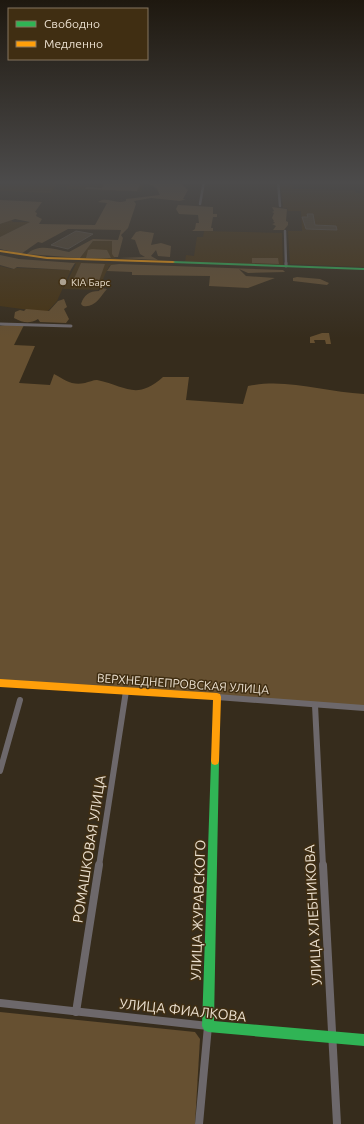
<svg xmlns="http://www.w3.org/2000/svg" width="364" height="1124" viewBox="0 0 364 1124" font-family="Ubuntu,sans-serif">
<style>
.built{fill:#473312}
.green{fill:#665031}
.building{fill:#514430;stroke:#5a5145}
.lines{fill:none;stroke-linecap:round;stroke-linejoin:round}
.street-far3{stroke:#6d686b;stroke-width:2.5}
.street-far2{stroke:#6d686b;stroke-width:3}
.street-far1{stroke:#6d686b;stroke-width:6}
.street{stroke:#6d686b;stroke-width:8}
.fast{fill:#30b455;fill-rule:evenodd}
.slow{fill:#ff9f0a;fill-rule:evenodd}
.poi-dot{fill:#aca191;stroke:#402e12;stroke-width:1.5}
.labels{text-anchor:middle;stroke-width:3;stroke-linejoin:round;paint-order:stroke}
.far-poi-label{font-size:10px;fill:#ebe0d0;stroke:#402e12;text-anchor:start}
.street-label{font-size:12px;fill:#ebe0d0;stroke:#402e12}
.near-street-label{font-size:14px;fill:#ebe0d0;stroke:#402e12}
</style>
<rect width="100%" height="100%" fill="#362c1c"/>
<g class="built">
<polygon points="0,181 59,181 51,193 0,191"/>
<polygon points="72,181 145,181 141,192 66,189"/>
<polygon points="280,182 291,182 293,189 355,190 356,193 362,193 361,190 364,190 364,267 290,264 288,231 302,231 301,211 288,211 287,208 283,208"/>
<polygon points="11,220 13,222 30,222 0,237 0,224"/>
<polygon points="204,231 282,233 283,265 185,262 186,255 194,256 197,237 203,237"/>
<polygon points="93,241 112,241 114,257 120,260 80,258"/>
<polygon points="73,262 118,264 109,266 98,290 63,289 76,264"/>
<polygon points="0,266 12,269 17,268 71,270 57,301 47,312 44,312 0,306"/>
</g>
<g class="green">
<path d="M150 181H178L188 190 183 199H186L180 201 151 198 134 201 136 204 128 228 121 235 123 238 118 257H114L112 254V241H93L80 258 27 254C38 243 55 249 69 252L93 239 118 240 121 230 68 229 42 243 38 242 21 254 0 249V237L30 222 15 219 0 224V200L42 202 35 212 37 213 36 216 42 219 39 224 95 225 106 205 107 203 98 202C107 196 115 205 126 201V199L160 195 157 189 150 184Z"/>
<polygon points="104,183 140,184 137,191 85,189 86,187 102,188"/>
<polygon points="178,205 213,207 213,214 217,214 217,217 213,217 211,228 213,228 213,231 192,231 195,229 196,223 199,223 198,215 179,214 176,209"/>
<polygon points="272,207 287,209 286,221 288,222 288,225 284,230 273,230 276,226 272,224 275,223 273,221 274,221 272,218 274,213 272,212 274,211"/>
<polygon points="140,231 154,233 151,245 161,243 171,246 170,257 158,256 156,250 151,256 158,260 119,258 145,257 140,254 135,240 131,239 136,232"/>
<polygon points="92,249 107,250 111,258 86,258 88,250"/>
<polygon points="0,255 19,259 75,263 70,271 69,270 17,267 14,269 0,265"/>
<polygon points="252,258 278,258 279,264 252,263"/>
<polygon points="81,263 105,264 99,281 90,284 73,281"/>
<polygon points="119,264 283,270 285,272 248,273 239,269 246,276 275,278 248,288 209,286 210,276 132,275 132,272 107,271 111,265"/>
<polygon points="297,277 320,279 329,283 327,285 293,281 293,278"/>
<path d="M101 288 107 289C100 297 95 308 83 306L81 304C84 295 89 291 99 291Z"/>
<path d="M64 299 67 307 64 309 69 319 66 323 40 322 38 319C30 324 23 323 14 318L15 312 20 310 24 311 26 309 49 311 58 301Z"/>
<path d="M5 325H24L14 345 35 346 19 383 50 385 54 374C65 380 72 386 85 383 89 382 93 380 97 380 126 386 136 401 163 377H189L186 400 243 404 248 386C287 378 325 392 364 394V706L0 680V326Z"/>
<polygon points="322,333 329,333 331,344 326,344 325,340 314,340 315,343 310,343 310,337"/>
<polygon points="0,1012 195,1032 200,1039 195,1124 0,1124"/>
</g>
<g class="building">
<polygon points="307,214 313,214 315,225 336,226 337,230 306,229 302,217 308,217"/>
<polygon points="76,231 93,234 68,249 51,245"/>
</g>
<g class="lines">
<g class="street-far3">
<polyline points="278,181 280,206"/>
<polyline points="200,204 204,181"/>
<polyline points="285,231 286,264"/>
</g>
<g class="street-far2">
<polyline points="286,263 286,266"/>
<polyline points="0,324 71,326"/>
</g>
<g class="street-far1">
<polyline points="217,697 364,708"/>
<polyline points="315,705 323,866"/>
<polyline points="0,771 20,700"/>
<polyline points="99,866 126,691"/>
</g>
<g class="street">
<polyline points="323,865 337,1124"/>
<polyline points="0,1003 208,1026 199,1124"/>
<polyline points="76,1012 99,865"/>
</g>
<g class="fast">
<polygon points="173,261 364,268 364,270 172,263 172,261"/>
<polygon points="215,757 218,758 219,761 214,1021 364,1034 364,1046 208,1032 204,1030 202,1026 211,761 212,758"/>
</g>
<g class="slow">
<polygon points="0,250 47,257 173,261 175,262 173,263 47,259 0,252"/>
<polygon points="0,679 217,693 220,694 221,697 219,761 218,764 215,765 212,764 211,761 213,700 0,687"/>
</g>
</g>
<linearGradient id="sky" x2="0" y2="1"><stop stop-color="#1e180f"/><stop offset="0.54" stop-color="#4c4b4b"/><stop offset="1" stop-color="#4c4b4b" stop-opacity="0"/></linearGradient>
<rect width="364" height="338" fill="url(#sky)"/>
<circle class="poi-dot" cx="63" cy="282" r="4"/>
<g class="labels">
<g class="far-poi-label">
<text x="71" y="286">KIA Барс</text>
</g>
<g class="street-label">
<text transform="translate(183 684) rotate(4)" y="4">ВЕРХНЕДНЕПРОВСКАЯ УЛИЦА</text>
</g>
<g class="near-street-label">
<text transform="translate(89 849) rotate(-81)" y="5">РОМАШКОВАЯ УЛИЦА</text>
<text transform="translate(198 910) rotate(-88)" y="5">УЛИЦА ЖУРАВСКОГО</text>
<text transform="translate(313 915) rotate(-93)" y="5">УЛИЦА ХЛЕБНИКОВА</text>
<text transform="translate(183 1010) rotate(6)" y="5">УЛИЦА ФИАЛКОВА</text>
</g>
</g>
<rect x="8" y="8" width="140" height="52" fill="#402e12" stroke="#84755e"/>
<rect x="16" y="21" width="20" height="6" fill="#30b455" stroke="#84755e"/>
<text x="44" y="28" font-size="12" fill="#ebe0d0">Свободно</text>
<rect x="16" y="41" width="20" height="6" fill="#ff9f0a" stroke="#84755e"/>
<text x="44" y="48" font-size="12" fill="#ebe0d0">Медленно</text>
</svg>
